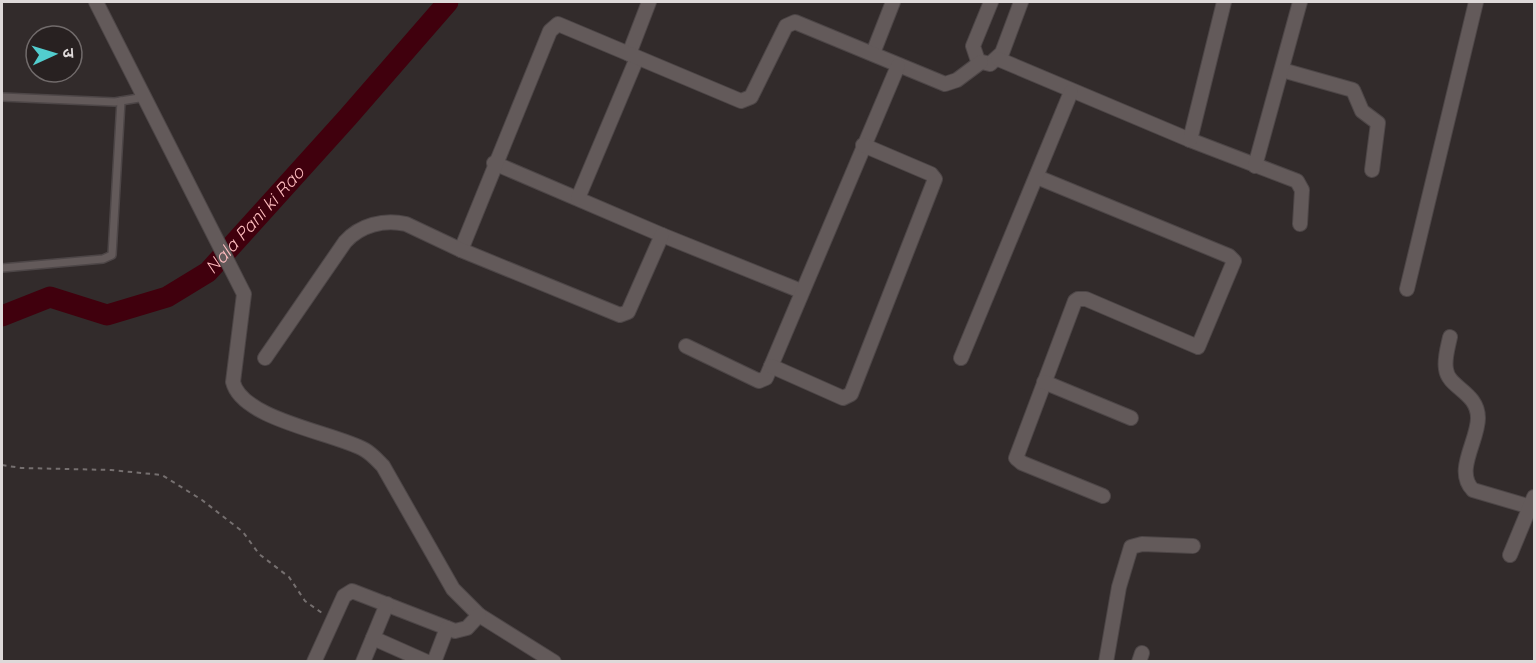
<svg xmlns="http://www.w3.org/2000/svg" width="1536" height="663" viewBox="0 0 1536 663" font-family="Quicksand,'Noto Sans Devanagari',sans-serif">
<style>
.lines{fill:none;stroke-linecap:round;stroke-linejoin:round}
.river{stroke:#40000d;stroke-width:21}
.service-casing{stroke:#4d4647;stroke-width:10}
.minor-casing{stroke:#4d4647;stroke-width:16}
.path{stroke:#756f6f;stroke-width:2;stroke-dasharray:4.5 4.5;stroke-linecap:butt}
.service{stroke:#635a5a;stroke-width:7}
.minor{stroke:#635a5a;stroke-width:14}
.labels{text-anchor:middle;stroke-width:6;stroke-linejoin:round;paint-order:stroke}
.water-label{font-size:18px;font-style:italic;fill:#febcbf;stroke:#282121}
</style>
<rect width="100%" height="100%" fill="#322b2b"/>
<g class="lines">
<path class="river" id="s1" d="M2 316 50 297 107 315 167 297 208 272 348 117 448 2"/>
<defs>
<g id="service">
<polyline points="2,97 115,102 145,97"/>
<polyline points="2,268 103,259 112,255 121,101"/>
</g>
<g id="minor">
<path d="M96 2 244 294 233 382C242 420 336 433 365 450 372 454 377 460 383 466L453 589 479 615 554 662"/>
<polyline points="991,2 973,46 978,61 990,64 1002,53 1021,2"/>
<polyline points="873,53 893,2"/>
<polyline points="629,54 649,2"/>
<polyline points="998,59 1190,140 1297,181 1302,190 1300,224"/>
<polyline points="1282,70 1353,90 1362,111 1378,123 1372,170"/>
<polyline points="1190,140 1224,2"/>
<polyline points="494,163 662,235 801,291"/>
<polyline points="1255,166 1300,2"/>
<polyline points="1037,177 1229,256 1234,261 1198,347 1086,299 1078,299 1075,301 1016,458 1022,463 1103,496"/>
<polyline points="578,198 637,58"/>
<polyline points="461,250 550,31 558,24 741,101 751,97 786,26 795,22 945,84 957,80 981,62"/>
<polyline points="1407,289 1476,2"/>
<path d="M1450 337C1448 347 1444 359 1446 369 1448 388 1478 392 1478 418 1478 441 1454 471 1473 490L1534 508"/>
<polyline points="686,346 759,381 766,378 898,66"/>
<path d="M265 358 345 242C360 225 384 219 406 224L461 250 620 315 628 312 662 235"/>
<polyline points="961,358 1071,92"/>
<polyline points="771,366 843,398 851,394 935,179 931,174 863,145"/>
<polyline points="1044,382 1131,418"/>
<polyline points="1510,555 1534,497"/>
<polyline points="373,638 427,662"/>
<polyline points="314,662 344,596 352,591 455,631 467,628 479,615"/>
<polyline points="363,662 387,604"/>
<polyline points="434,662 447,628"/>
<polyline points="1106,662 1119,587 1131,547 1142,544 1193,546"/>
<polyline points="1139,662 1142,653"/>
</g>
</defs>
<use href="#service" class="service-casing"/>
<use href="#minor" class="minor-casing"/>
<polyline class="path" points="2,465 21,468 111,470 162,475 202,500 243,532 259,554 289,577 305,601 322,613"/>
<use href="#service" class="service"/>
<use href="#minor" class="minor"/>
</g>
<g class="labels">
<g class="water-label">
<text dy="6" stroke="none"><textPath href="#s1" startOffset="292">Nala Pani ki Rao</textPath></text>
</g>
</g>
<rect width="1536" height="663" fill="none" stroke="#ded9d9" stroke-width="6"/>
<g transform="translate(54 54) rotate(86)"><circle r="28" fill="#282121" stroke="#716b6b" stroke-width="1.5"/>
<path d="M0-4.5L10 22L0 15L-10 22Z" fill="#52cdce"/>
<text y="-9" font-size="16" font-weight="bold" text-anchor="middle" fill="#ded9d9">उ</text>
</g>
</svg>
